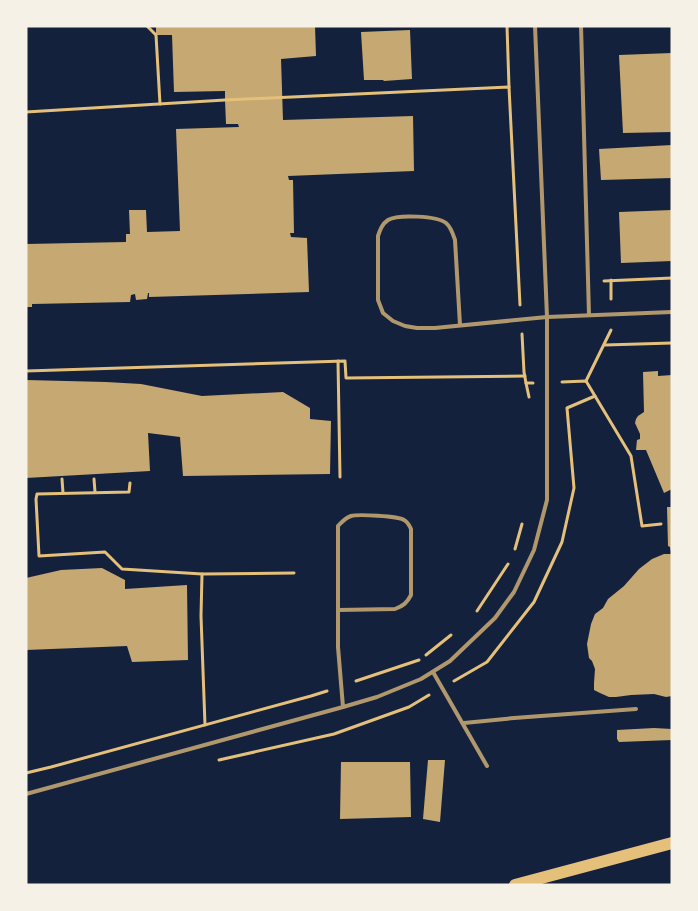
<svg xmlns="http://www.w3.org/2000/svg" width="698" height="911" viewBox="0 0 698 911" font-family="'Asap Condensed',sans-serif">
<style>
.building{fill:#c6a872}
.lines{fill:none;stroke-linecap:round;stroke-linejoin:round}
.path{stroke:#e5c07b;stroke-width:3}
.service{stroke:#b1986c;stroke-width:4}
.primary{stroke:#e5c07b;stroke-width:12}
</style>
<rect width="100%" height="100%" fill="#14213d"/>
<g class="building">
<polygon points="156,26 315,26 316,56 281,59 283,120 413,116 414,171 288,176 289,180 293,180 294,233 290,233 291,237 307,238 309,292 149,297 149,293 148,293 147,299 136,300 135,294 131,295 130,302 32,304 32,307 26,307 26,244 126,242 126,234 130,234 129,210 146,210 147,232 180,231 176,129 239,127 238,124 226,124 225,100 225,91 174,92 172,35 156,35"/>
<polygon points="410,30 412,79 384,81 383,80 364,80 361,32"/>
<polygon points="672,53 672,132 623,133 619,55"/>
<polygon points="672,145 672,178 601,180 599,149"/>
<polygon points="672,210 672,261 621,263 619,212"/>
<polygon points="658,371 658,376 672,375 672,489 664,493 646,450 636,450 637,440 640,439 640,434 635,423 636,419 638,416 644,412 643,372"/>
<polygon points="26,380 106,382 141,384 202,396 283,392 310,408 310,419 331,421 330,474 183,476 180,437 148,433 150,471 26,478"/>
<polygon points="667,507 672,507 671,552 670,547 668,546"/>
<polygon points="664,554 672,554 672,696 666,697 654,694 631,695 616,697 609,697 600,693 594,690 594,683 595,669 592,661 589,658 587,644 591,624 595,614 603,608 608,599 624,586 639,569 652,559"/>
<polygon points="102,568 125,580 125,589 187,585 188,660 132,662 127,646 26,650 26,578 61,570"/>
<polygon points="654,728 672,729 672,740 619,742 617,739 617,730"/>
<polygon points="428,760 445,760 440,822 423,819"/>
<polygon points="341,762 410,762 411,817 340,819"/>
</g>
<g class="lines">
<g class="path">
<polyline points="147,26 156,35 160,104"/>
<polyline points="507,26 509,87"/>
<polyline points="26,112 225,100 509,87 520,305"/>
<polyline points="611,280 611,299"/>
<polyline points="604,281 672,278"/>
<polyline points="522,334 524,372 526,383 533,383"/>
<polyline points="605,345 672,343"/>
<polyline points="338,361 340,477"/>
<polyline points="26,371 345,361 346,378 525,376"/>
<polyline points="586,381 611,330"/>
<polyline points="562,382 586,381 631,456 642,526 661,524"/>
<polyline points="526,383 529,397"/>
<polyline points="62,479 63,493"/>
<polyline points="94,479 95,492"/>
<polyline points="130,483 129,492 37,494 36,499 39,556 105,552 122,569 202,574"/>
<polyline points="515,549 522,524"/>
<polyline points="477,611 508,564"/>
<polyline points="426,655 451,635"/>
<polyline points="356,681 419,660"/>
<polyline points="454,681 487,662 534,602 562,542 574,488 567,408 595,396"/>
<polyline points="205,725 201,616 202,574 294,573"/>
<polyline points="219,760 334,734 409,707 429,695"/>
<polyline points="26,773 51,767 311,696 327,691"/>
</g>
<g class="service">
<polyline points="581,26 589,315"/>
<path d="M460 325 455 240C453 234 451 227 446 223 437 216 398 214 388 220 382 224 380 230 378 236V300L383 313 393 321 405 326 417 328H435L547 317 672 312"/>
<path d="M338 610 395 609C403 606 407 603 411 595V529C409 525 408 522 404 520 398 516 358 514 351 516 345 518 342 522 338 526V647L343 707"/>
<polyline points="433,672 487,766"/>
<polyline points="464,723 514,718 636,709"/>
<polyline points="26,794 343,707 377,697 421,679 450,661 495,618 514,592 534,550 547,500 547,317 535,26"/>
</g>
<polyline class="primary" points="515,885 672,843"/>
</g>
<rect width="698" height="911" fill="none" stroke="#f6f1e7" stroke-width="55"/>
</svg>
